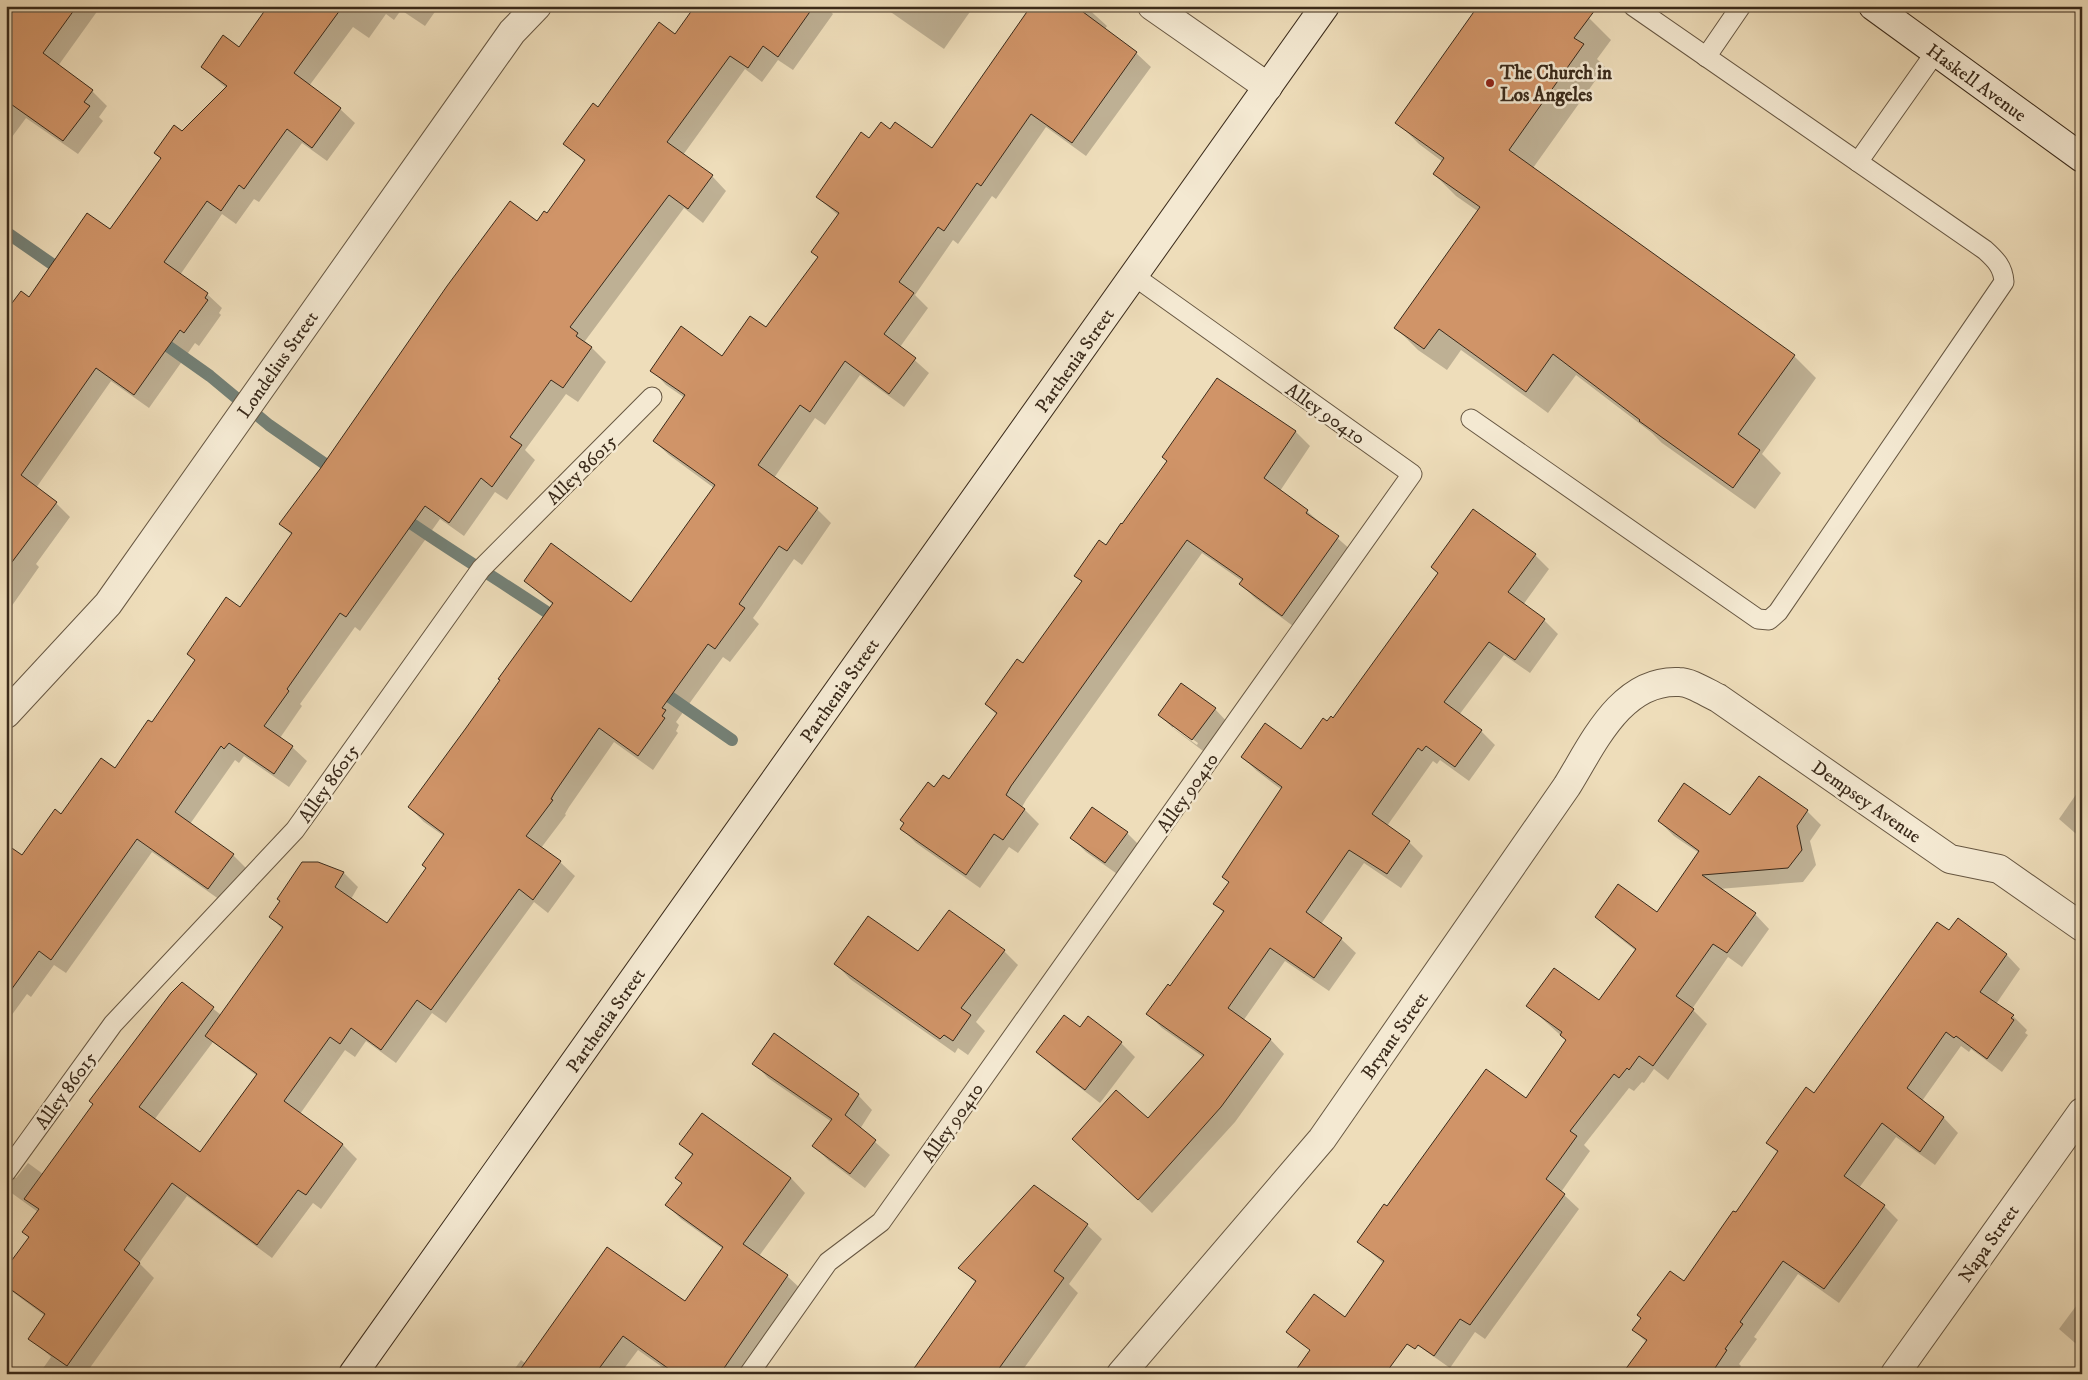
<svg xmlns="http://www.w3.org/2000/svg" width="2088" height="1380" viewBox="0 0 2088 1380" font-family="'IM FELL DW Pica',serif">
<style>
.shadow{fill:#0003;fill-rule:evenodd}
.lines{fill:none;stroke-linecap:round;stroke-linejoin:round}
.stream{stroke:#748177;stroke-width:12}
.building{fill:#d09468;stroke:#3a2a1a}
.lane-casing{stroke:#675742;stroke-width:21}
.street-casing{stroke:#675742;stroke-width:30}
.secondary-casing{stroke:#3a2a1a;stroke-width:30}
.lane{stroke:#f4e9d2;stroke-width:19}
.street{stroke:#f4e9d2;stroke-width:28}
.secondary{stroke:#f4e9d2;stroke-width:28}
.poi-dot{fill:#8f2418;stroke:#f4e9d2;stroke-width:2}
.labels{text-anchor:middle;stroke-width:5;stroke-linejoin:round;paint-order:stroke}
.poi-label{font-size:19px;font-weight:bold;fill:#3a2a1a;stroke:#f4e9d2;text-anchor:start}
.street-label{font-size:19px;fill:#3a2a1a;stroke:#f4e9d2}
</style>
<rect width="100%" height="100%" fill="#eeddba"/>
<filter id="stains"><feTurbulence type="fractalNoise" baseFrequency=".004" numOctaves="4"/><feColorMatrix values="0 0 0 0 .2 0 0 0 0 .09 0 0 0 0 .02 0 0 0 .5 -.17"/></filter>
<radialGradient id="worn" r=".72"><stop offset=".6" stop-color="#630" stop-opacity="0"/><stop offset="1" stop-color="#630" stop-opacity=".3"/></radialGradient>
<g class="shadow">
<polygon points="6,6 101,6 58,66 92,91 107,106 99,117 103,121 78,154 26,118 6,145"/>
<polygon points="270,6 439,6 425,26 401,10 394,20 386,14 369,38 353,27 309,86 340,109 355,123 327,161 302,143 259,202 254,199 236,224 222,214 180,275 207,294 222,308 219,313 221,315 199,346 195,343 149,408 111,381 36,488 56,503 70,517 36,564 39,567 11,607 6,603 6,313 29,299 110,231 162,159 155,153 182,132 226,88 202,67 239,49"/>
<polygon points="697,6 825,6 833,14 793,70 778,60 762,82 745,69 683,155 712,176 726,191 703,223 684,208 585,341 606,362 578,402 566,394 525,450 535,460 507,500 495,492 464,536 440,519 360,631 355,627 300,704 302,706 280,738 292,747 307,761 289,787 244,756 239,763 235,760 190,824 233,855 247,869 223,902 152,852 66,973 54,965 31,997 27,994 6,1023 6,863 23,857 62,816 115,769 152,724 196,661 189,654 240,608 292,535 280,524 537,223 548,215 585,162 564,143 598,108 675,36"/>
<polygon points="882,6 974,6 944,49"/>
<path d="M1031 6H1085L1107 26 1105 29 1136 53 1151 67 1086 156 1046 127 996 199 992 196 958 244 953 240 915 295 928 308 900 347 929 373 904 407 860 375 825 425 815 418 774 478 817 509 831 523 802 565 794 559 753 618 759 624 730 662 723 657 676 722 679 725 676 731 678 733 653 770 614 742 569 807 565 814 566 815 541 848 560 862 575 876 548 913 534 902 446 1023 432 1013 396 1063 366 1041 355 1057 345 1050 300 1114 343 1145 357 1159 321 1209 313 1203 272 1258 187 1196 139 1263 154 1278 87 1372 90 1374H39L51 1357 38 1345 45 1316 6 1287V1270L29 1238 24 1232 38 1212 6 1189V1147L23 1163 14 1177 16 1178 28 1163 43 1174 182 984 221 1015 283 930 271 917 318 864 344 873 358 887 351 899 387 925 428 868 444 836 424 822 409 807 467 729 553 605 525 581 632 603 714 488 669 455 654 441 685 398 666 385 652 370 722 358 766 329 819 258 812 252 839 216 817 197 870 140 890 131 932 150ZM213 1042 257 1076 200 1154 154 1120Z"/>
<polygon points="1589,18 1611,40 1597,59 1605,67 1533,168 1794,356 1816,378 1762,454 1781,473 1755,509 1662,443 1652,433 1576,375 1548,413 1461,350 1447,370 1418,350 1396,328 1479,212 1456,196 1434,174 1443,162 1419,144 1397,122"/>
<polygon points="1217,380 1296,432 1310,446 1280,491 1307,511 1352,551 1297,629 1255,598 1241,584 1242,581 1202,553 1026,800 1022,807 1039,824 1018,853 1009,847 980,888 916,843 902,829 934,788 949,780 997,715 986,704 1023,665 1083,583 1076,576 1106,546 1123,526 1168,462"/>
<polygon points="2082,453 2082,466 2076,460"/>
<polygon points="1535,555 1549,569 1523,605 1544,620 1558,634 1530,673 1504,655 1459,715 1481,731 1495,745 1469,781 1440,760 1437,764 1433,761 1387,826 1409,842 1423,856 1401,888 1364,863 1321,924 1341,939 1356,953 1329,991 1285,961 1243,1021 1270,1039 1284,1054 1235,1122 1152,1213 1088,1153 1148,1120 1203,1057 1162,1028 1148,1014 1171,988 1224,913 1215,904 1230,883 1223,877 1282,790 1257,771 1242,757 1302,751 1328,723 1334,720 1439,574 1432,567"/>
<path d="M1215 709 1229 724 1207 754 1174 729 1159 714ZM1173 725 1198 743 1197 745 1173 728Z"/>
<polygon points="2082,786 2082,839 2059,819"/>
<polygon points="1807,811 1821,825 1810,841 1816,865 1803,882 1719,889 1755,914 1769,929 1742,967 1728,957 1692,1009 1707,1024 1668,1080 1654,1069 1644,1083 1642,1082 1634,1091 1629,1088 1584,1145 1590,1151 1561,1192 1579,1209 1485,1339 1475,1332 1450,1368 1373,1314 1384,1264 1359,1242 1387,1208 1526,1099 1567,1041 1528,1006 1599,1002 1636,951 1611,931 1596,917 1657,913 1699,853 1674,836 1659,821"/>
<polygon points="1127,833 1141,847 1120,876 1086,852 1072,838"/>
<polygon points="1949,932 2006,954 2020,969 1996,1004 2013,1016 2027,1030 2025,1033 2028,1035 2002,1072 1971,1049 1969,1052 1961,1046 1922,1101 1944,1118 1958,1133 1935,1165 1896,1137 1859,1188 1884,1206 1898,1220 1839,1303 1798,1274 1754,1337 1757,1339 1739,1364 1741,1366 1735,1374 1624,1374 1647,1343 1634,1330 1684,1283 1736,1214 1778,1153 1768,1143 1815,1094"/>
<polygon points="1004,951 1018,965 976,1022 985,1031 968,1055 958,1048 955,1053 850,979 836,964 919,953"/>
<polygon points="1121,1043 1135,1057 1100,1103 1052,1066 1038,1052"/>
<polygon points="754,1063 858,1095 872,1110 860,1129 890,1155 865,1188 828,1160 814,1146 832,1122 768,1078"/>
<polygon points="681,1144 791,1178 805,1193 759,1256 787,1276 802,1290 744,1374 672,1374 638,1350 620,1374 511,1374 521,1360 526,1364 686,1303 723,1249 681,1219 667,1205 683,1184 677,1178 693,1156"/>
<polygon points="1087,1225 1102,1239 1069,1284 1078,1293 1022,1371 1022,1374 911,1374 976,1283 960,1268"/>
<polygon points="2082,1298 2082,1349 2059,1329"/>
</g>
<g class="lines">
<g class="stream">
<polyline points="6,232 65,273"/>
<polyline points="155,337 210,376 269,425 338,473"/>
<path d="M399 515C452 552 507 585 560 621"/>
<polyline points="657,688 732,740"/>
</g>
</g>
<g class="building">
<polygon points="6,6 77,6 43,53 93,90 84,102 90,106 63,141 8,102 6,104"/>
<polygon points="268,6 343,6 294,73 341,108 312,148 287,129 244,189 239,185 221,211 207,201 164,262 208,293 205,298 208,300 184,333 180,330 134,395 96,368 21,475 57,502 6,570 6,311 21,291 29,297 87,213 110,229 161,158 154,153 174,125 182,131 227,86 201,67 223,35 239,47"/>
<polygon points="695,6 814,6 778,57 763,46 748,68 730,56 667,142 713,175 688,209 669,195 570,327 578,333 576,336 592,347 563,388 551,380 510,437 522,445 492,487 481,478 449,523 425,506 346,617 340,613 287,689 289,691 264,726 293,746 274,774 229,743 224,749 221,746 175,812 234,854 208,889 137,839 51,960 39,951 6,997 6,844 22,855 55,809 61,814 101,758 115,768 148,720 152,722 195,660 187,654 226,597 240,607 292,533 279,524 320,469 447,286 510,201 537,221 544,211 547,213 585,160 563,144 593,103 598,107 659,22 675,34"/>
<polygon points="1031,6 1075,6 1137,52 1072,143 1031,114 981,186 977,183 944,231 938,227 899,282 914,293 884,334 916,358 889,394 845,361 810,412 800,405 758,465 818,508 787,551 779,546 739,604 745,608 715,649 708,644 662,708 666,710 662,716 665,718 638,756 599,728 555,792 551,799 553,800 526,836 561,861 533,900 519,889 431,1010 417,1000 381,1050 351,1028 340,1044 330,1037 284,1101 343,1144 306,1195 298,1190 257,1245 172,1183 124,1250 140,1263 67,1366 28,1339 45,1314 6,1286 6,1268 29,1237 22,1232 39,1209 24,1199 93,1104 89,1101 171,993 182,982 214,1007 139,1107 200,1152 257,1074 205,1036 283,927 269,917 280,901 277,899 302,862 318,862 344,872 335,887 387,923 426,868 422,865 444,834 408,807 466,728 500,680 498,679 553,603 524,581 551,543 631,602 715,485 653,441 685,395 650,371 681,326 722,356 750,316 766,327 818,257 811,252 839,213 816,197 861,132 869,138 881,122 890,129 895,122 932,148"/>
<polygon points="1478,6 1598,6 1574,38 1584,44 1509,150 1795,355 1738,434 1760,450 1733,488 1639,421 1640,420 1553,354 1526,392 1439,329 1424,349 1394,328 1480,207 1433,174 1444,158 1395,123"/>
<polygon points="1217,378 1296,431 1264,478 1308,510 1306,513 1339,536 1282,616 1239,584 1243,579 1187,540 1011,786 1006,795 1025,809 1003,840 994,834 966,875 900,829 904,823 900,820 928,782 934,787 943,775 949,779 997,713 985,704 1017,659 1023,663 1082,581 1074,576 1099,540 1106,545 1121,523 1122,524 1167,461 1162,457"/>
<polygon points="1473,509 1536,554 1508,592 1545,619 1515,660 1489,642 1444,702 1482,730 1455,767 1426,746 1422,751 1418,748 1372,814 1410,841 1387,874 1349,850 1306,912 1342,938 1314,978 1270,948 1228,1008 1271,1039 1221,1107 1138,1200 1072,1139 1116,1090 1148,1118 1204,1055 1146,1014 1168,984 1170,986 1224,911 1213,904 1229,882 1222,877 1282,787 1241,757 1265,723 1301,749 1323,718 1327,721 1331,716 1333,718 1438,573 1431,567"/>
<polygon points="1181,683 1216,708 1192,740 1158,715"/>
<polygon points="1759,776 1808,810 1797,826 1802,850 1788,868 1702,875 1756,913 1727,953 1713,944 1676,996 1694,1009 1653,1066 1639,1056 1629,1070 1627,1068 1619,1078 1614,1074 1570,1131 1577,1136 1546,1179 1565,1194 1470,1325 1460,1319 1434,1356 1418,1345 1415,1349 1407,1344 1385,1374 1293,1374 1310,1350 1286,1332 1314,1294 1345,1317 1384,1261 1357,1242 1384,1204 1387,1206 1486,1069 1526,1098 1566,1040 1560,1035 1562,1032 1526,1006 1554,968 1599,1000 1636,949 1595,917 1618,884 1657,912 1699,851 1658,821 1684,783 1730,815"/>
<polygon points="1092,807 1128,832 1105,863 1070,838"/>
<polygon points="949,910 1005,950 961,1008 971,1015 953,1041 944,1035 940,1039 834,964 868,916 918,951"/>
<polygon points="1958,918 2007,954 1980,992 2014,1015 2011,1018 2014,1020 1987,1059 1956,1036 1954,1038 1946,1032 1907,1088 1944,1117 1920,1152 1882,1123 1844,1176 1885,1205 1856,1246 1824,1289 1783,1261 1740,1322 1743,1324 1725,1349 1727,1350 1711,1374 1622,1374 1647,1340 1632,1330 1641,1318 1637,1315 1670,1271 1684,1281 1733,1211 1736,1212 1778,1151 1766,1143 1806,1087 1814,1093 1937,922 1949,930"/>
<polygon points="1064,1015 1080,1027 1088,1016 1122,1042 1085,1090 1036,1052"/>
<polygon points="774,1033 859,1094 845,1115 876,1140 850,1174 812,1146 832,1119 752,1064"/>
<polygon points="702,1113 791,1178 743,1244 788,1275 720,1374 676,1374 623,1336 595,1374 517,1374 607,1247 685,1301 723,1247 665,1205 682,1183 675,1178 693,1154 679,1144"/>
<polygon points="1034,1185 1088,1224 1054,1271 1064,1278 995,1374 910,1374 976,1281 958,1268"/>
</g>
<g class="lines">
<defs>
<g id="lane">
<polyline points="1706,57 1741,6"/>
<polyline points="1858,162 1935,53"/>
<path d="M1471 419 1758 619 1769 620 1778 612 2004 282C2003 267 1996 260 1985 250L1633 6"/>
<polyline points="6,1172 113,1024 295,830 481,569 652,397"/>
<polyline points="749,1374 828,1262 881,1222 1412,474 1134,276"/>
</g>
<g id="street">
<polyline points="1152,6 1268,87"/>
<polyline points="6,714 108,604 512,32 537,6"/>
<path d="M1121 1374 1322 1139 1567 786C1593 744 1621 679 1679 682 1691 682 1707 693 1718 698L1950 859 1999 869 2082 927"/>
<polyline points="1895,1374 2082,1112"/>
</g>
<g id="secondary">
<polyline points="1873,6 2082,158"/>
<polyline points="353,1374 1325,6"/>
</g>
</defs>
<use href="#lane" class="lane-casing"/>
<use href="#street" class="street-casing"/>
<use href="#secondary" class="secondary-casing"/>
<use href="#lane" class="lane"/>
<use href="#street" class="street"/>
<use href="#secondary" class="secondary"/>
</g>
<circle class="poi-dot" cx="1490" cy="83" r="5"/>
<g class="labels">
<g class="poi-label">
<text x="1500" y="79">The Church in<tspan x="1500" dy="22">Los Angeles</tspan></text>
</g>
<g class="street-label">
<text transform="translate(1977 82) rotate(36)" y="7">Haskell Avenue</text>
<text transform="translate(1074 360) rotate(-55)" y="7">Parthenia Street</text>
<text transform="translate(277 364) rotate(-55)" y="7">Londelius Street</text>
<text transform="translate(1326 413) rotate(35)" y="7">Alley 90410</text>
<text transform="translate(581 469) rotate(-45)" y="7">Alley 86015</text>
<text transform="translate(839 690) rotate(-55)" y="7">Parthenia Street</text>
<text transform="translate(328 783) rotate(-55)" y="7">Alley 86015</text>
<text transform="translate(1187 792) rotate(-55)" y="7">Alley 90410</text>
<text transform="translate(1867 801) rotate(35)" y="7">Dempsey Avenue</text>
<text transform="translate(605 1020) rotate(-55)" y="7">Parthenia Street</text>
<text transform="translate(1394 1035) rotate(-55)" y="7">Bryant Street</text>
<text transform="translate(65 1090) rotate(-54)" y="7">Alley 86015</text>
<text transform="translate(952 1122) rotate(-55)" y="7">Alley 90410</text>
<text transform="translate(1988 1243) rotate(-55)" y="7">Napa Street</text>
</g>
</g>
<rect width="2088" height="1380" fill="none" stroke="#eeddba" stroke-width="25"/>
<rect x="8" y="8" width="2073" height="1365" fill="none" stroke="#3a2a1a" stroke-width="2.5"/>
<rect x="12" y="12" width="2063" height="1355" fill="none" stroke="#3a2a1a"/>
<rect width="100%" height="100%" filter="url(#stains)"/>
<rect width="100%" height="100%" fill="url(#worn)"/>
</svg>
